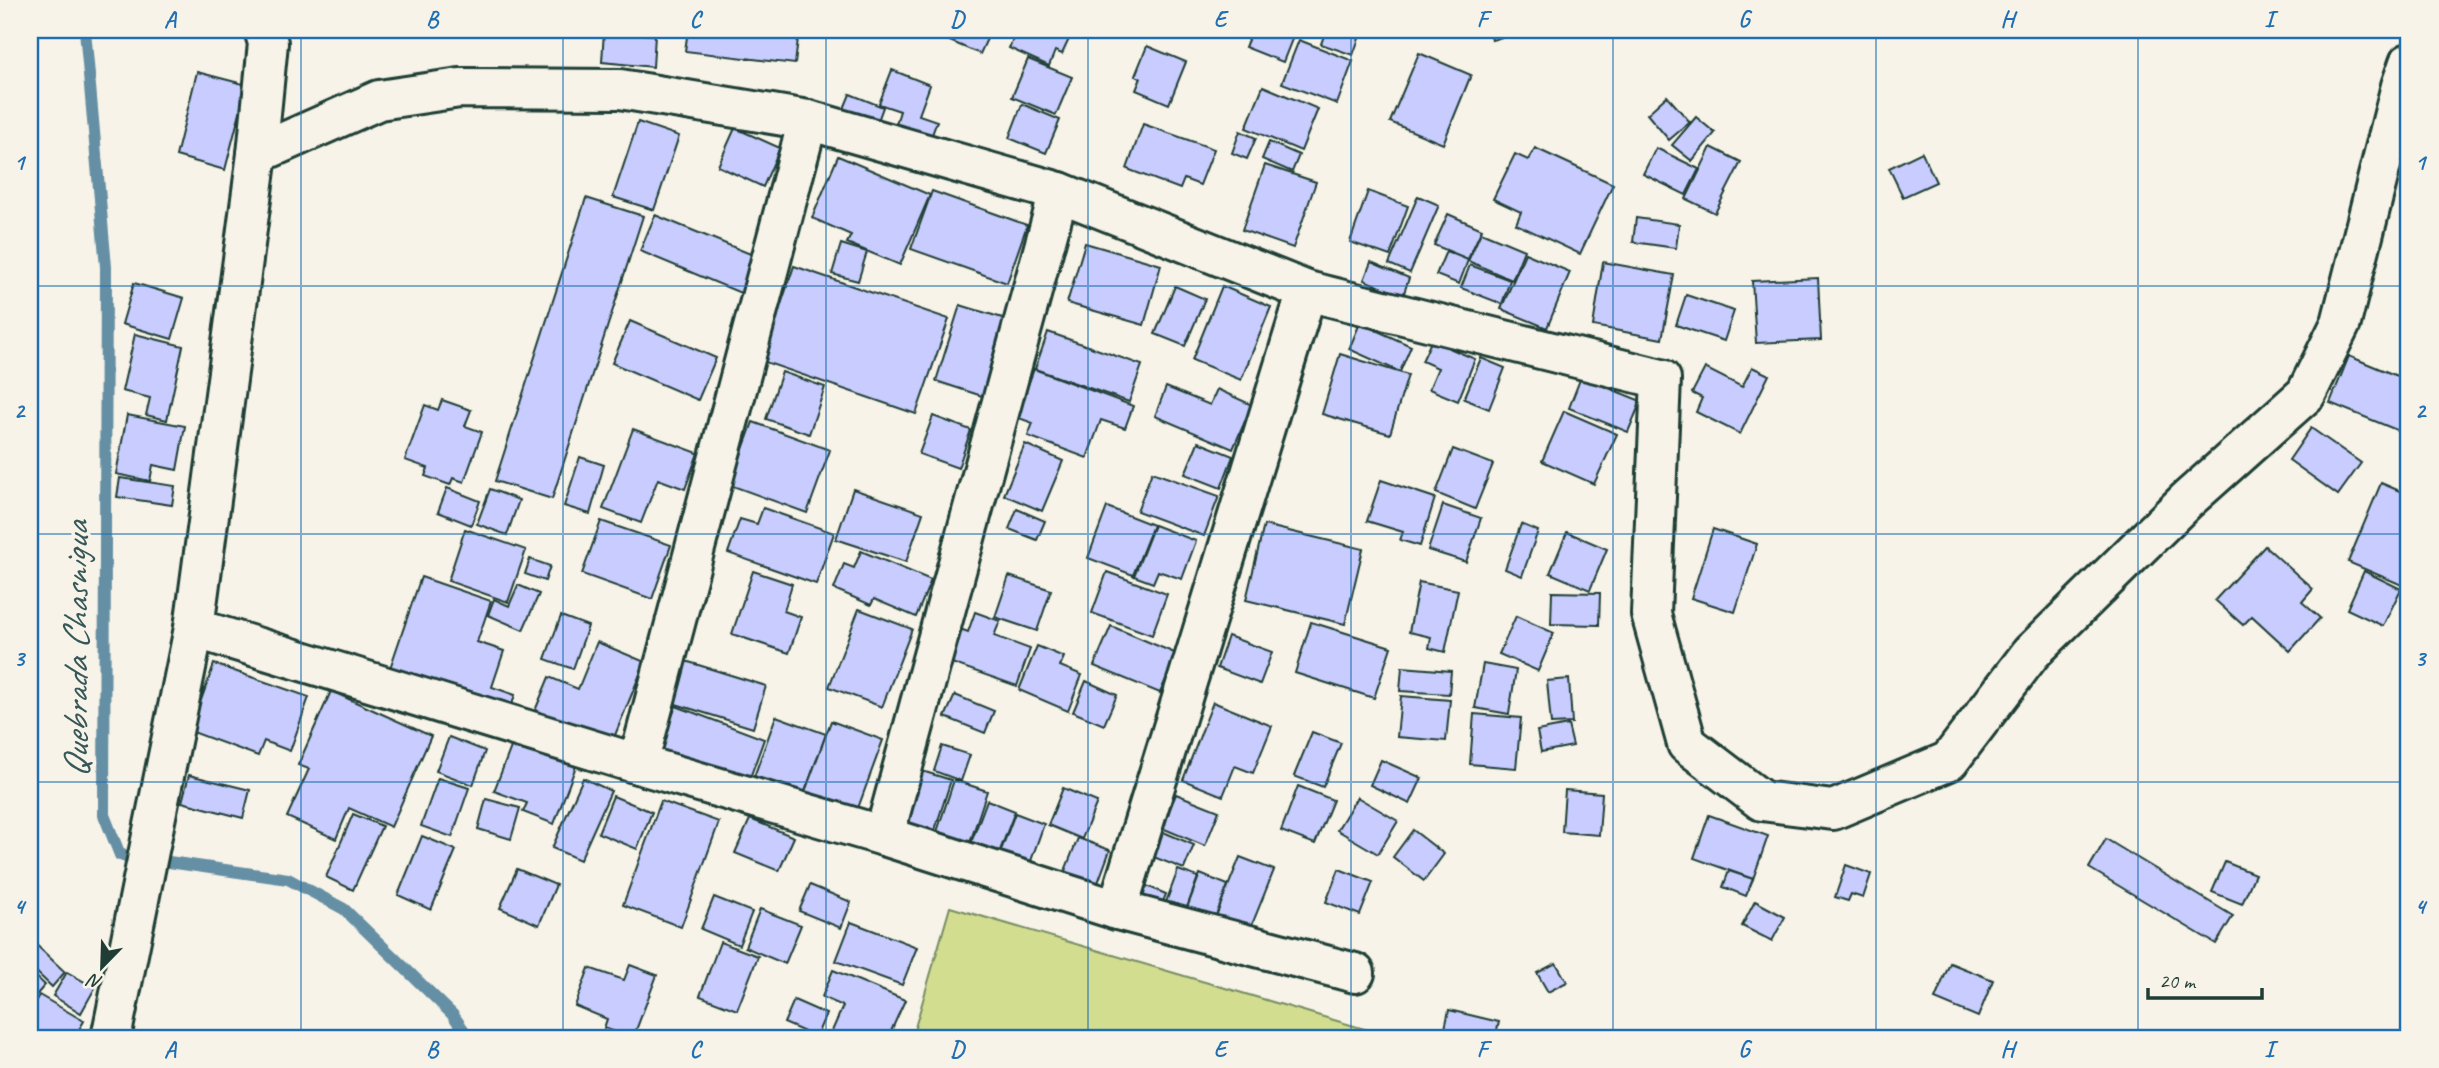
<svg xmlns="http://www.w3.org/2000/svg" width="2439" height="1068" viewBox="0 0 2439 1068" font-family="Caveat,sans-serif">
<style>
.green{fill:#d2dd90;stroke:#788d62;stroke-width:2}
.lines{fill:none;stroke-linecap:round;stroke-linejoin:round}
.stream{stroke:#658fa4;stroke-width:12}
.building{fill:#c8ccff;stroke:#1f3d34;stroke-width:2}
.minor-casing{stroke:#1f3d34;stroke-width:44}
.minor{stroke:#f7f3e8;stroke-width:38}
.grid{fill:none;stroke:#1f6fb2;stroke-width:2;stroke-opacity:0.55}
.labels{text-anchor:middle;stroke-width:7;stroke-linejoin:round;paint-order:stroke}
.water-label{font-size:37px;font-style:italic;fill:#365859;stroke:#f7f3e8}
.neatline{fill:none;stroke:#1f6fb2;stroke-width:2.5}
.grid-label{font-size:23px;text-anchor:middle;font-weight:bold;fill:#1f6fb2}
</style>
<rect width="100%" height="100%" fill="#f7f3e8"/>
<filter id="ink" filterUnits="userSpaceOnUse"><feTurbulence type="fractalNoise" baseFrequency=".0143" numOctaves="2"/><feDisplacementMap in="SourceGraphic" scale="14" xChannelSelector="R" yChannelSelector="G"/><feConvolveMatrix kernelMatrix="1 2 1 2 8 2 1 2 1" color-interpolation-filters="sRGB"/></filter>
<g filter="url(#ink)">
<polygon class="green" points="950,907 1395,1038 912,1038"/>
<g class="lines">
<polyline class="stream" points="85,30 106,267 104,815 120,855 288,879 344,909 453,1015 469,1038"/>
</g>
<g class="building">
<polygon points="688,30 799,30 795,64 685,51"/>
<polygon points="924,30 991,30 980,54"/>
<polygon points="1017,30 1055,30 1070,37 1062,54 1055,51 1049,66 1009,48"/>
<polygon points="1252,30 1284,30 1294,34 1283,62 1245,47"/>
<polygon points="1326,30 1362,30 1353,55 1321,44"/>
<polygon points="1489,30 1525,30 1492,40"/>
<polygon points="604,31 655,35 653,67 602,62"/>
<polygon points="1299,40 1353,61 1337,104 1282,83"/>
<polygon points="1147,46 1186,62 1169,104 1136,90 1141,78 1135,76"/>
<polygon points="1419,53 1471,75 1443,144 1390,122"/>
<polygon points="1028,59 1072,77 1056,115 1012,97"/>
<polygon points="892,70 930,85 919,115 937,121 930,140 895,127 900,111 879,104"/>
<polygon points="197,72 247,85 225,170 176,156"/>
<polygon points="1263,86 1318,109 1301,151 1246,128"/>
<polygon points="850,94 883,107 875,129 841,116"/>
<polygon points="1667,96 1690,122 1669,140 1647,114"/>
<polygon points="1022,104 1060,120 1046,153 1009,138"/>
<polygon points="1696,117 1715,133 1692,161 1672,145"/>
<polygon points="638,122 679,136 654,210 613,197"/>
<polygon points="1143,124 1214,149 1200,185 1184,179 1180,189 1127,169"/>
<polygon points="735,128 780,148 763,187 718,166"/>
<polygon points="1240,131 1256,138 1247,159 1232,153"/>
<polygon points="1269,142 1299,155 1292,172 1262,159"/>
<polygon points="1711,147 1741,162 1715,213 1686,199"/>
<polygon points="1535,148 1613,184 1580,254 1516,224 1521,212 1493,199 1515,154 1528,160"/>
<polygon points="1656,148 1699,169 1686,195 1643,174"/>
<polygon points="1922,152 1936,182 1903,197 1889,168"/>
<polygon points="838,156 930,195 900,265 847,243 851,235 812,218"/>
<polygon points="1265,165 1316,182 1293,248 1242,230"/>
<polygon points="932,191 1027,225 1007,283 911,249"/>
<polygon points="1368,191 1408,206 1390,256 1350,242"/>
<polygon points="1418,196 1439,205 1410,273 1389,264"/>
<polygon points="586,198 643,216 552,499 495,481"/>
<polygon points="1448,214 1482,229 1468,259 1434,245"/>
<polygon points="655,215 758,257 743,294 640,251"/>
<polygon points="1636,218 1679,224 1676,248 1633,242"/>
<polygon points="1481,232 1524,250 1512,280 1468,261"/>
<polygon points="1085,243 1161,265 1144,325 1067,303"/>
<polygon points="841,244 867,252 858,281 832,274"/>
<polygon points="1446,251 1468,260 1459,284 1436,275"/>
<polygon points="1525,253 1570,272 1547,328 1501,309"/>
<polygon points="1371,262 1409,278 1403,296 1364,280"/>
<polygon points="1603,262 1674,275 1662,339 1593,326"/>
<polygon points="1470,265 1510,280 1502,304 1461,288"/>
<polygon points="794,266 949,319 916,414 762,361"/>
<polygon points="1818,278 1821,340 1756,343 1752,281"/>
<polygon points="134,283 184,298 172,339 122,324"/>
<polygon points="1175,286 1205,299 1185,346 1155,334"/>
<polygon points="1222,286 1271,307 1241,380 1192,360"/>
<polygon points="1686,295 1734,311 1724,341 1676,325"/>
<polygon points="960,305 1009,320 985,397 936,381"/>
<polygon points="630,321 716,358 698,400 612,363"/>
<polygon points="1360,323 1411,346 1400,372 1349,349"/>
<polygon points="1048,332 1142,365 1129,402 1035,369"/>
<polygon points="135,334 183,346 167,420 146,415 150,398 122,391"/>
<polygon points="1434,335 1452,343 1449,348 1475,359 1458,401 1429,389 1438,368 1422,361"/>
<polygon points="1340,354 1408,375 1390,434 1322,414"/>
<polygon points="2349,356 2409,381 2409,435 2330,403"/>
<polygon points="1481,358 1505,368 1489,409 1464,399"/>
<polygon points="1752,367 1769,375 1740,434 1696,412 1702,398 1692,393 1705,368 1742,387"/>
<polygon points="1034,369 1133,406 1125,428 1101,420 1087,458 1028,436 1033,423 1016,417"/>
<polygon points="782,372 825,387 809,434 766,419"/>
<polygon points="1581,377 1641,401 1628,432 1569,408"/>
<polygon points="1166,387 1210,405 1217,389 1252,405 1233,449 1155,416"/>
<polygon points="442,400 471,410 465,426 482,432 464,482 453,478 450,485 425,476 428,468 405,460 425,405 438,410"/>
<polygon points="1564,411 1617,434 1594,484 1542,461"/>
<polygon points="127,415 185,426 177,470 153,465 150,481 116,474"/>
<polygon points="933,416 971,430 958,468 919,454"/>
<polygon points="753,422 830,450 807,513 730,485"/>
<polygon points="2311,428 2361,463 2338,495 2289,460"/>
<polygon points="633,429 698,453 685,489 658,479 641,523 603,509"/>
<polygon points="1198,442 1233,456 1221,488 1185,474"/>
<polygon points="1025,444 1063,461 1042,511 1004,495"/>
<polygon points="1453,449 1493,464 1475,509 1436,493"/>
<polygon points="580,457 604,465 590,514 564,506"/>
<polygon points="1152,472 1219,496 1204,536 1137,511"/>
<polygon points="120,478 175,486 172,505 117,497"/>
<polygon points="1381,480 1435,498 1420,546 1400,540 1403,532 1367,521"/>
<polygon points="2381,483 2409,495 2409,588 2348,562"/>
<polygon points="447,488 480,501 471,525 438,512"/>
<polygon points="490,489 519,500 507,535 477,524"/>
<polygon points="853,489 923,513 906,562 836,539"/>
<polygon points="1443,505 1481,518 1466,562 1428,550"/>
<polygon points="1107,507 1153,525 1133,575 1088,558"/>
<polygon points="763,508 834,533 816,584 728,553 740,519 757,524"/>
<polygon points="1017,509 1045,521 1037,540 1009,529"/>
<polygon points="601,521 671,545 652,599 582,574"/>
<polygon points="1521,524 1538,531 1522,576 1505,569"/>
<polygon points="1154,525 1196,541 1182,579 1158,571 1153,583 1134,576"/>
<polygon points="1264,525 1363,549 1345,624 1246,600"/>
<polygon points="465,529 526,550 508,602 448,581"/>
<polygon points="1713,529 1757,544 1735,612 1691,598"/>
<polygon points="1567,532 1607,549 1590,590 1550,573"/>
<polygon points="2265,546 2313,589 2302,602 2320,618 2290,651 2252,616 2243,625 2215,600"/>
<polygon points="861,551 931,580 916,617 874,599 871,605 834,589 844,564 854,568"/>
<polygon points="530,559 550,566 545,581 525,574"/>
<polygon points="753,571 792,584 784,611 801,617 789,653 732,634"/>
<polygon points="2364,571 2401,589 2383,626 2347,609"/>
<polygon points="1107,572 1167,594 1152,635 1092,613"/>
<polygon points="1009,576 1051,590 1037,631 995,617"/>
<polygon points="421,577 491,601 477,642 504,651 492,687 515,695 511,708 387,677"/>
<polygon points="1419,582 1458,590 1445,652 1429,648 1431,637 1409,632"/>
<polygon points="518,585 539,594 523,630 488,615 494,599 509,606"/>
<polygon points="1552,592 1600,593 1599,625 1551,624"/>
<polygon points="859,609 912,629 882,707 829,687"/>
<polygon points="975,612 1000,621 994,636 1030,649 1017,686 943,660 955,627 968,632"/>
<polygon points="561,616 588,626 573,669 545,659"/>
<polygon points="1516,616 1554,633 1538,671 1499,654"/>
<polygon points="1311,622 1391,647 1374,698 1295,673"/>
<polygon points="1111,626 1177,654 1160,693 1094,666"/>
<polygon points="1228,636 1272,652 1260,684 1217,668"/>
<polygon points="597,642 645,662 611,745 534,713 549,677 578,689"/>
<polygon points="1037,646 1064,657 1060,666 1082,675 1068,711 1019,690"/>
<polygon points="679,659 766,686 753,728 666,701"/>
<polygon points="214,664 309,697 290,751 264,741 258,756 190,731"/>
<polygon points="1483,664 1516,670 1509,714 1475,708"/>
<polygon points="1402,667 1451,671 1449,694 1400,691"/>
<polygon points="1569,679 1572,723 1551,724 1547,681"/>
<polygon points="1086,681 1117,695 1104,725 1073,712"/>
<polygon points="331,691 431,736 391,827 349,808 336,839 287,817 309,769 298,765"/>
<polygon points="955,695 994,711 985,733 945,717"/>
<polygon points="1401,696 1450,700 1446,741 1397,737"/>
<polygon points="1213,702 1272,726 1253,773 1235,766 1223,796 1183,780"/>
<polygon points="676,706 764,739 747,786 658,754"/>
<polygon points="1474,714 1521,718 1516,768 1470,764"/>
<polygon points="776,716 826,734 801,803 751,785"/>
<polygon points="831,721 883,740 854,819 802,800"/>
<polygon points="1568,725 1573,746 1541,752 1537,731"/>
<polygon points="1312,732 1341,743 1323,787 1294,776"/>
<polygon points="449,737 485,751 473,785 436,771"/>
<polygon points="513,742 576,766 554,824 523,812 527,803 494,791"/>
<polygon points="942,746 970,755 961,781 934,771"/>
<polygon points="1381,760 1422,778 1410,804 1370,785"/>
<polygon points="922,771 951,780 933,836 904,827"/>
<polygon points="189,775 250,790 243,818 182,802"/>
<polygon points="438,778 469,788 452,837 421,826"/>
<polygon points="583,778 611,791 580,860 552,848"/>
<polygon points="954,780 987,791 966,855 933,844"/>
<polygon points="1298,786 1333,800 1315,844 1281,831"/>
<polygon points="1063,788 1097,802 1082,839 1048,825"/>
<polygon points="1565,790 1602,793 1599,835 1562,832"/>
<polygon points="1176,794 1219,811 1205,846 1162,828"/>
<polygon points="613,796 652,812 637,849 598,833"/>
<polygon points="1357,797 1398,821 1378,854 1337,830"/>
<polygon points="486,799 520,808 511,839 478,829"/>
<polygon points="987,800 1015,811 996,861 968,851"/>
<polygon points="661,801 719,822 681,927 623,905"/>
<polygon points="1015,813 1044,824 1026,875 996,864"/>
<polygon points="353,814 382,826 353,890 326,877"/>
<polygon points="1709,815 1768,836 1753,879 1694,858"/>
<polygon points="750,819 794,837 779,871 735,853"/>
<polygon points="1413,830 1444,854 1424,881 1393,857"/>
<polygon points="1161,831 1194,845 1184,869 1151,856"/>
<polygon points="422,836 456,850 431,910 398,895"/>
<polygon points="1078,838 1110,850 1096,888 1063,876"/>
<polygon points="2106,839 2233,916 2216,944 2089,868"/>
<polygon points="1240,857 1274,870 1247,937 1213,923"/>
<polygon points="2225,862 2255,874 2242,904 2212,892"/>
<polygon points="1846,865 1871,874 1863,898 1851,894 1848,901 1835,897"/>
<polygon points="517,869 556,885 539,925 500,908"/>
<polygon points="1339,869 1373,882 1360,915 1326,902"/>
<polygon points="1178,870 1198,877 1185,913 1165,905"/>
<polygon points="1729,871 1753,879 1746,896 1723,887"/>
<polygon points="1200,874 1228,885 1215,918 1187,908"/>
<polygon points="810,885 851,902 841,928 799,911"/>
<polygon points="1147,886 1166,894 1159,912 1140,904"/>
<polygon points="714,897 752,912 739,945 701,929"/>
<polygon points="1755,901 1785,917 1772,941 1742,926"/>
<polygon points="760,909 801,925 785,964 745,947"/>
<polygon points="851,922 917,947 902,985 836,961"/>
<polygon points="30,939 65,972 52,987 30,966"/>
<polygon points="720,942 758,956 737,1010 700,996"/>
<polygon points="1556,963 1567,982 1548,992 1537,973"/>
<polygon points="1950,963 1993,980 1978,1017 1935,999"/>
<polygon points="630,965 657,975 633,1038 604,1028 607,1019 575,1006 589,968 624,980"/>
<polygon points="833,970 905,1000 888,1038 829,1038 843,1006 822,997"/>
<polygon points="30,971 45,985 30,1002"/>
<polygon points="67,972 95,988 81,1013 53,996"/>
<polygon points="39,995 84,1021 74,1038 47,1038 30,1028 30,1011"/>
<polygon points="794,1000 826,1014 816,1037 784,1023"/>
<polygon points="1449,1010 1499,1022 1495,1038 1443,1038"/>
<polygon points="585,1030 605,1038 582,1038"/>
</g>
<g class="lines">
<defs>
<g id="minor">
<polyline points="257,154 379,100 460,88 620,89 808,120 1059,192 1307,291 1661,379 1651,614 1687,744 1762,801 1833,810 1949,761 2031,653 2186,501 2306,394 2341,323 2401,86 2409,63"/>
<polyline points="194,628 638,764 884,836 1117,910 1355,973"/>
<polyline points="638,764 808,120"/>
<polyline points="884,836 1059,192"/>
<polyline points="1117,910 1307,291"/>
<polyline points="111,1038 194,628 257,154 268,43 264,30"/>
</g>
</defs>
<use href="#minor" class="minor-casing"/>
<use href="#minor" class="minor"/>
</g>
</g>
<path class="grid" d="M301 30V1038M563 30V1038M826 30V1038M1088 30V1038M1351 30V1038M1613 30V1038M1876 30V1038M2138 30V1038M30 286H2409M30 534H2409M30 782H2409"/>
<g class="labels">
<g class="water-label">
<text transform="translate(75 650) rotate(-90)" y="13">Quebrada Chasnigua</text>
</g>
</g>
<rect width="2439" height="1068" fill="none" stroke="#f7f3e8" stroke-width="77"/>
<g transform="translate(102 967) rotate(203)" stroke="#f7f3e8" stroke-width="5" paint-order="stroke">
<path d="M0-5L12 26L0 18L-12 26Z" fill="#1f3d34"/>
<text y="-10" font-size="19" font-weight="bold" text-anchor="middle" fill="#1f3d34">N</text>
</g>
<path d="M2148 988v10h114v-10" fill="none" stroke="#1f3d34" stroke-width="3.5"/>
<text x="2159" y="988" font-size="21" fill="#1f3d34" stroke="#f7f3e8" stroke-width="5" paint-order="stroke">20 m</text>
<rect x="38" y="38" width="2362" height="992" class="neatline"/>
<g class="grid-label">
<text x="170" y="27">A</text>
<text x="432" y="27">B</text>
<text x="695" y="27">C</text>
<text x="957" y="27">D</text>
<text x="1220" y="27">E</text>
<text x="1482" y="27">F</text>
<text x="1744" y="27">G</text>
<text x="2007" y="27">H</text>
<text x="2269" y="27">I</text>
<text x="19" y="170">1</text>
<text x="2420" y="170">1</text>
<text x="19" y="418">2</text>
<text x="2420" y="418">2</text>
<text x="19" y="666">3</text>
<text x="2420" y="666">3</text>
<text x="19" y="914">4</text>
<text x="2420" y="914">4</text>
<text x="170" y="1057">A</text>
<text x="432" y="1057">B</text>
<text x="695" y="1057">C</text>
<text x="957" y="1057">D</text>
<text x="1220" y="1057">E</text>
<text x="1482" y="1057">F</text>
<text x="1744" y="1057">G</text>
<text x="2007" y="1057">H</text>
<text x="2269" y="1057">I</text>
</g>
</svg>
